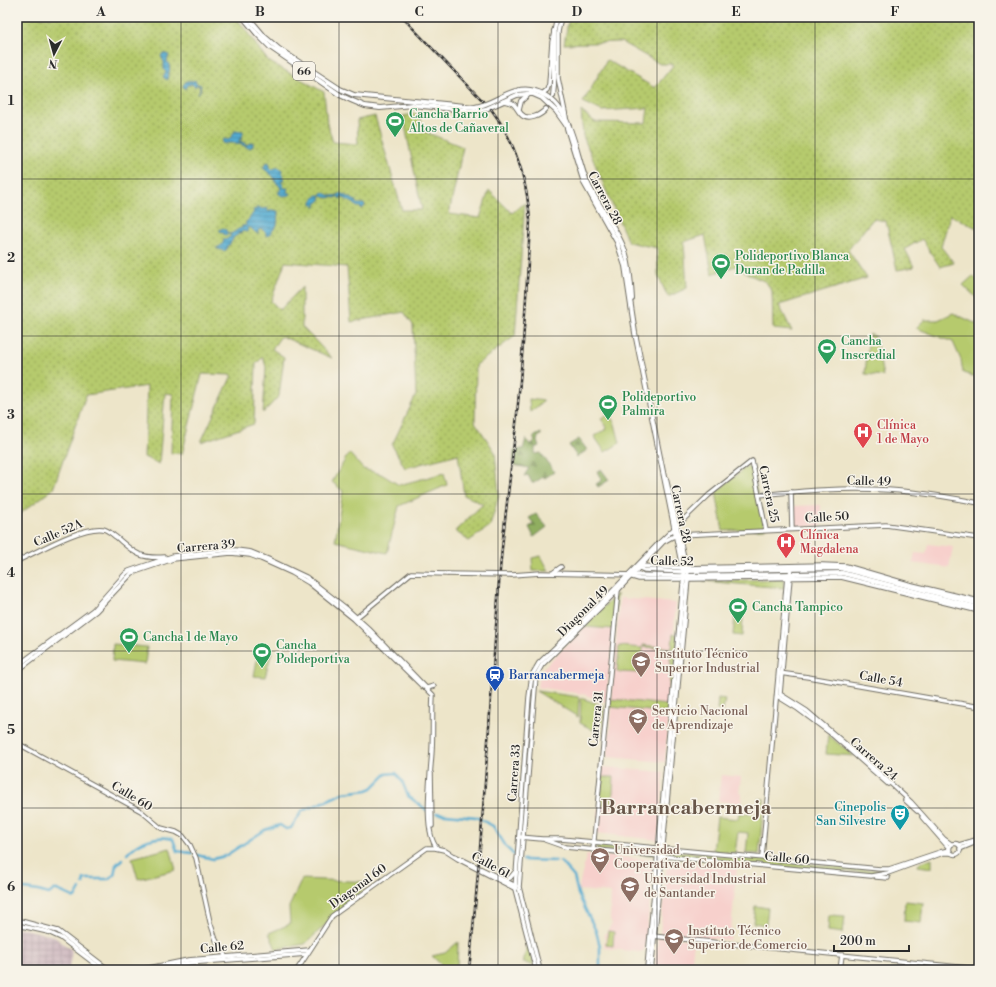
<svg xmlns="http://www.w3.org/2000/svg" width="996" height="987" viewBox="0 0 996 987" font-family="'Libre Bodoni',serif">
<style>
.built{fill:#f7d0cc}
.industrial{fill:url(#industrial-grid)}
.grass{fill:url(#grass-dots);stroke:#707a4c}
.forest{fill:url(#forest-firs);stroke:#5e6c46}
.park{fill:#b6ca6d;stroke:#707a4c}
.water{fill:url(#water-rules);stroke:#406c7e}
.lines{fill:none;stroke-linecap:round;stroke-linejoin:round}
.canal{stroke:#54acd1;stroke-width:2.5}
.secondary-casing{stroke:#6f6c62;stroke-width:5.5}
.primary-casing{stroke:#6f6c62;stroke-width:6}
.secondary{stroke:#fff;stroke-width:3.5}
.primary{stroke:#fff;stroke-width:4}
.rail-casing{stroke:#2b2b2b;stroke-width:2.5}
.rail{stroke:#f7f3e8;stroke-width:1;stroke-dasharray:3;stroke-linecap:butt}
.secondary-bridge-casing{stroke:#6f6c62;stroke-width:5.5;stroke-linecap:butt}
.secondary-bridge{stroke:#fff;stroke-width:3.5}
.grid{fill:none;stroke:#2b2b2b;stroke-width:1;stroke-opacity:0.55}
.labels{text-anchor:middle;stroke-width:3;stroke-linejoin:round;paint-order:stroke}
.shield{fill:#f7f3e8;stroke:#686764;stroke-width:1}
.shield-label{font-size:11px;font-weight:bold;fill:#2b2b2b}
.leisure-label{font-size:12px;fill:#27864d;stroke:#f7f3e8;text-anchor:start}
.street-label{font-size:12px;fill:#2b2b2b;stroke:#f7f3e8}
.health-label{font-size:12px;fill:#be3a42;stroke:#f7f3e8;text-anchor:start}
.education-label{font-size:12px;fill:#785e54;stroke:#f7f3e8;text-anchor:start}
.transit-label{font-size:12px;fill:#164399;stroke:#f7f3e8;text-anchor:start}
.culture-label{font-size:12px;fill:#0d838f;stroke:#f7f3e8;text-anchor:end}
.town-label{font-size:20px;font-weight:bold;fill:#685649;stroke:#f7f3e8}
.neatline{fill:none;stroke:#2b2b2b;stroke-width:1.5}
.grid-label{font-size:13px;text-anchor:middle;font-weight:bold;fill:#2b2b2b}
</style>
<defs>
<pattern id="industrial-grid" width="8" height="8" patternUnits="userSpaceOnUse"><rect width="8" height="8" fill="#d2bec3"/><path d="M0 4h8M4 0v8" fill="none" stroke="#b4a3a8"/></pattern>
<pattern id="grass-dots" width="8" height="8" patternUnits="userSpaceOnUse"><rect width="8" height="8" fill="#b6ca6d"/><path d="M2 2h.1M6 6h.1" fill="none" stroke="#94a45a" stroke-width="1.8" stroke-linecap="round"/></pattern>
<pattern id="forest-firs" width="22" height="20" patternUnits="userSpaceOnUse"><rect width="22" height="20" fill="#90ae60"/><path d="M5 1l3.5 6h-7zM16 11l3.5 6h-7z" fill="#768e4f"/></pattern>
<pattern id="water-rules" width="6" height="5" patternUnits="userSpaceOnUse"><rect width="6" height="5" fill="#54acd1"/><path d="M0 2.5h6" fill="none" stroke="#468caa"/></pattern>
</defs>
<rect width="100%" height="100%" fill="#f7f3e8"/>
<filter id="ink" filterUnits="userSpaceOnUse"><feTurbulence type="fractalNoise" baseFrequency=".025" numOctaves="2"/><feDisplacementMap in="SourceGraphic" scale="8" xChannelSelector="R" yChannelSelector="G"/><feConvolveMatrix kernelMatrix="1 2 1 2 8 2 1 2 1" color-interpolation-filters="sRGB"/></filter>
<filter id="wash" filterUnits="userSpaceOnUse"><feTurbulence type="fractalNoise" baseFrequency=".012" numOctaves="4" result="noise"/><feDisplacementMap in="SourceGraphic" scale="16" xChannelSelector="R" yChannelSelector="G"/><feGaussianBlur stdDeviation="0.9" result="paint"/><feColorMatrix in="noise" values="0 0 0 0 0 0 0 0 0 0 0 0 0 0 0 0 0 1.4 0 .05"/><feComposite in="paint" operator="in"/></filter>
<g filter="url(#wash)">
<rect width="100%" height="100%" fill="#ede5c9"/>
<g class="built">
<polygon points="821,505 821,526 794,527 793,506"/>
<polygon points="928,544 953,547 949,568 913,563 915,553 926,554"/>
<polygon points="620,598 676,603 668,705 611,699"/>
<polygon points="584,628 614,630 606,702 582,694 537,687 540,671"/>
<polygon points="612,708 669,713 665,762 607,757"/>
<polygon points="602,767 664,772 658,840 597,833"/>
<polygon points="721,775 741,777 739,793 742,794 741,804 718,801"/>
<polygon points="587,854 605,856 607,858 608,856 654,860 645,948 643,951 639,952 604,948 605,934 612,924 610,918 611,893 578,890"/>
<polygon points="667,862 737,867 730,940 660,934"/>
<polygon points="658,937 694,940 691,970 655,970"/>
</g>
<polygon class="industrial" points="17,927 53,936 72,950 69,970 17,970"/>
<g class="grass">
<polygon points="17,17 236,17 268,61 324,92 327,123 333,142 358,144 357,120 375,116 402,210 422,210 403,116 419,113 423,131 463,147 449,214 480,218 489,190 512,213 525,203 515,336 476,365 475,422 495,452 499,495 490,526 469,541 455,531 483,504 464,495 458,454 405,468 392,445 416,395 413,325 404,312 351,322 347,267 285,262 271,301 280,310 302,287 302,327 332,358 281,336 272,349 284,357 279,396 263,413 266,367 263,357 256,364 254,424 201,442 232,375 202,374 182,454 171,453 173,394 165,393 159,464 144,457 147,386 86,395 53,489 17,516"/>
<polygon points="569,17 979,17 979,229 950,215 941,247 954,263 940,267 922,239 905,249 914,267 897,270 886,221 873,219 848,250 867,278 779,305 792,331 773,329 772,291 766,282 750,275 736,266 712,274 705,235 684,242 687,288 668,297 658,276 657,248 628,242 583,136 581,111 595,122 646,123 648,108 602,111 583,102 607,60 655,88 674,64 660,64 621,42 564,44"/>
</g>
<g class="forest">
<polygon points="541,433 541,435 538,437 537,442 539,446 535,448 535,454 541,453 554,472 545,478 543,477 534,483 532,483 528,475 524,476 529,468 513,465 514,450 523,449 526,439 530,445 535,441 533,437"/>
<polygon points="579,439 587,450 577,457 569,445"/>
<polygon points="601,469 609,480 598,487 596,484 602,480 597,472"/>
<polygon points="536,514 547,527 534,537 529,527 534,524 529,518"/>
</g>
<g class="park">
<polygon points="973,276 979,282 979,300 963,285"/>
<polygon points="953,313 979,325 979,374 973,376 963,373 961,360 953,342 916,328 924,320 938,320"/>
<polygon points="869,334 875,336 883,376 865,374"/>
<polygon points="529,399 544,401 530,412"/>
<polygon points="609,414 615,424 620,443 605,452 594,436 607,429 601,418"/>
<polygon points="349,453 363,469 381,474 399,485 444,473 447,485 399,506 387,553 335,541 343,491 332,482"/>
<polygon points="746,467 749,467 752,469 765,529 723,531 716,492"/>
<polygon points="541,556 549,571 533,571 532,558"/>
<polygon points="785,579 784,588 703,581"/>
<polygon points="617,594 614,629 584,627"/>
<polygon points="735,615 743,616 742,636 733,635"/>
<polygon points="673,634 678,635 671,713 610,707 611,699 668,705 671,661 670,661 671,649 643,647 643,645 672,648"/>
<polygon points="113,644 147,647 145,664 112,661"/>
<polygon points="619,646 643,648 641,673 617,672"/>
<polygon points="259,649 272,651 265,677 254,676"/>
<polygon points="536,691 579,697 578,717"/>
<polygon points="581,698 604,706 601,734 580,723"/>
<polygon points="718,698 725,699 723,711 717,710"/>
<polygon points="828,735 854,756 826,754"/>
<polygon points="602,777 614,777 612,806 600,805"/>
<polygon points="759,799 764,799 759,854 746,853 748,833 738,832 735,853 713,851 717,817 738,819 739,813 757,815"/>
<polygon points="597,844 864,869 886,871 877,873 815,870 597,850"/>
<polygon points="170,848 176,870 138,879 132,858"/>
<polygon points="932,858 932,868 918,866 919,863"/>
<polygon points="302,879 371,882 305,944 276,949 269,933 290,924 289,907"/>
<polygon points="905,901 923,903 921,923 904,921"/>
<polygon points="755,906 768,908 766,925 753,923"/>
<polygon points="829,915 845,916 843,933 828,931"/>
<polygon points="608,931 614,932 613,946 606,945"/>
<polygon points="458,942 457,970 447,970 432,956 445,953"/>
<polygon points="528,944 534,966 523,962"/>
</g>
<g class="water">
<path d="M163 53 169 55 167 61C172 70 169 70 167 80L163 77 166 72 164 70V62L161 56Z"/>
<polygon points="195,80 196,83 201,85 200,91 198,94 200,89 199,85 196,85 195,87 192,84 187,85 185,89 183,86 186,81 193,81"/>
<path d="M235 131H243V134L241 140 239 139V142L242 141V143H245V146L253 142V147L251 146V148C246 148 244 146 240 143L237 145 236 143H228L226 144 222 143 223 139 229 140Z"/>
<polygon points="269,162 271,170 278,167 282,170 282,173 284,175 283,175 284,180 281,180 284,188 288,188 287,191 288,193 291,193 290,195 282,196 278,193 281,189 279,185 276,183 276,182 273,176 263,168 266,163"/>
<path d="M323 192 331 196 339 195 340 193 356 201 357 204H364L365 206 362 209 360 207H357C353 201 346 201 342 196L340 197 342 198 340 199 337 196 336 198 332 197 329 198 320 196 321 200 316 204V207L315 208V205L312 204V201L317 195H321Z"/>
<path d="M257 207 263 209 268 208 267 210 270 212 271 210 278 211 277 225 269 235 266 236V233L262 229 258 230V234L255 232 252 229 248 227 247 232 242 231 241 233 238 232 239 234 234 237 230 244 228 245 227 249 224 251 216 248C221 246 223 245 224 239L229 238 231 235V234L225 235 219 230 223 228 226 230 228 234C234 234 236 229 242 228V226L247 225 245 223C250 219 250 217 254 212L253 210 256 209 257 211Z"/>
</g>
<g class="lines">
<g class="canal">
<polyline points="436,813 476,817 493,826 507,848 514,855"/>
<path d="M127 854C137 842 157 834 173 839L177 851 192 853"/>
<polyline points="197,855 213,859 225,856 265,830 280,825 286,829 291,828 302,811 319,804 343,793 367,790 372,788 386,774 396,773 402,781 408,796 428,811"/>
<polyline points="523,860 556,861"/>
<polyline points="560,861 574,877 578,894 596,931 600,946 600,970"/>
<polyline points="83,884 84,879 108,879 114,875 116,865 122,859"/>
<polyline points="17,888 38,891 49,894 54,890 57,890 75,898 80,889"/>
</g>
</g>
</g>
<g filter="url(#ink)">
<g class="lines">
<defs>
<g id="secondary">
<polyline points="561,17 558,32 558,78 566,117"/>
<polyline points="542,94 547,90 549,84 552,42 557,17"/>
<polyline points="791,492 792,529"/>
<path d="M759 495C801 491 845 487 888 490 919 492 949 497 979 503"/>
<path d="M17 561C37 552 82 526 103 529 108 530 112 534 116 537 135 553 139 559 165 557"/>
<polyline points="639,566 683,568 822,565 846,566 908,584 979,601"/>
<polyline points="791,566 780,694 807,711 877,771 911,802 944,839 951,844"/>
<polyline points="637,567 644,570 684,572"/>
<polyline points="554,572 561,567"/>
<polyline points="512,575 541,573 684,576"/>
<polyline points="629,576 639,579 689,579 841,577 979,611"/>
<polyline points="356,618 411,573 447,574"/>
<path d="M17 666 93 610 126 573 129 571 173 556 224 550H236L251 552 268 559 306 577 347 609 368 628 433 695C432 713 433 732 432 750 431 773 422 831 437 848"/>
<polyline points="17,671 96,611 132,573 173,559 231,553 250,555 261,559 292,573 309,583 354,619 423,687"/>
<polyline points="779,673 808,677 975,706 979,705"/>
<polyline points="427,688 434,686"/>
<polyline points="777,696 798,709 829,732 888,784"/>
<polyline points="17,743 141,811 161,828 176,832 183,836 190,845 196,858 210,922 216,940 224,953 226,960"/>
<polyline points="431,773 432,826"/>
<polyline points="905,800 917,811"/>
<polyline points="922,817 949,848"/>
<polyline points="520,837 542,839 561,839 880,869 889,869 940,852 949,850"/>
<polyline points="545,840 565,847 871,876 888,873 943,853 951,853"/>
<circle cx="955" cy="849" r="5.5"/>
<polyline points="959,845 979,839"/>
<polyline points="960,849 979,841"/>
<polyline points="593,850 618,590"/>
<polyline points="455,856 516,886"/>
<polyline points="762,857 787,577"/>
<polyline points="876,877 888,878"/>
<polyline points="504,880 510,878 516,871"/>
<polyline points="17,920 58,931 109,970"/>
<polyline points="17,925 48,932 61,938 103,970"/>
<polyline points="652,936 979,969"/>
<polyline points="139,970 188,960 309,950"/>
<polyline points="155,970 189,963 307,954"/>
<polyline points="297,970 332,916 427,848 435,848 444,850 458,859 516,889"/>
<polyline points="536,970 515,889 529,697 532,675 539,663 602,602 658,544 709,495 752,461 766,530"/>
<polyline points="540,970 519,887 536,676 542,665 618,590 663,542 672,537 679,535 886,525 979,538"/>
<polyline points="840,970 842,955"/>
</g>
<g id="primary">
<polyline points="243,17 258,35 270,47 340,95 353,101 365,106 380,108 412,105 476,111 486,109 517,95 527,94 533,94 542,98 556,111 566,125 584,183 617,242 625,266 635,333 684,576 647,970"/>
<path d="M248 17 265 37 279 49 340 89 354 95 475 107C496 104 513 84 535 91 573 102 574 152 587 182 598 206 616 226 625 251 630 266 631 283 632 299"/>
<polyline points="553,96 554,85 554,31"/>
<path d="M504 101C516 102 515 107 521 114 528 122 541 115 546 109"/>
<polyline points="519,109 521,101 529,94"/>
<polyline points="686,571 840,568 979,604"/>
<polyline points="686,576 842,573 979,608"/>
<polyline points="651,970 688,576 666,479"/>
</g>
</defs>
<use href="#secondary" class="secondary-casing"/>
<use href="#primary" class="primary-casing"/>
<use href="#secondary" class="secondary"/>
<use href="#primary" class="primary"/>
<defs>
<g id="rail">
<polyline points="402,17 483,101"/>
<path d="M469 970C483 837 490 704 500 570 504 521 511 473 516 424 523 356 527 288 530 220 527 180 515 141 491 109"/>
</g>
</defs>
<use href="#rail" class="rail-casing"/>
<use href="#rail" class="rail"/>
<defs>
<polyline id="secondary-bridge" points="447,574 512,575"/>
</defs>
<use href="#secondary-bridge" class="secondary-bridge-casing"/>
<use href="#secondary-bridge" class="secondary-bridge"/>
</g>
</g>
<path class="grid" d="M181 17V970M339 17V970M498 17V970M657 17V970M815 17V970M17 179H979M17 336H979M17 494H979M17 651H979M17 808H979"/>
<defs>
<symbol id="stadium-pin" viewBox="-11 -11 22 30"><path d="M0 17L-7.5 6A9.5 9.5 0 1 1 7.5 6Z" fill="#2e9e5b" stroke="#f7f3e8"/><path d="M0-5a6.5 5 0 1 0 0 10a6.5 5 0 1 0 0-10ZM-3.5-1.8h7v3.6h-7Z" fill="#fff"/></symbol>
<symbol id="hospital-pin" viewBox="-11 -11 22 30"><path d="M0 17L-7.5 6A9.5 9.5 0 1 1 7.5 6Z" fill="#e0444e" stroke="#f7f3e8"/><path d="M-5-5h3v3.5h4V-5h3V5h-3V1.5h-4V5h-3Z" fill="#fff"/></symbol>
<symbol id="university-pin" viewBox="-11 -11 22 30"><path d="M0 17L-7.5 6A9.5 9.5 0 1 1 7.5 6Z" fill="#8d6e63" stroke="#f7f3e8"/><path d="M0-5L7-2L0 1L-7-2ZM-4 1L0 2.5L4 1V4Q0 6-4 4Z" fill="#fff"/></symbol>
<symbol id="station-pin" viewBox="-11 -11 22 30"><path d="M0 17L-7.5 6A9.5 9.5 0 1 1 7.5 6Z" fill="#1a4fb4" stroke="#f7f3e8"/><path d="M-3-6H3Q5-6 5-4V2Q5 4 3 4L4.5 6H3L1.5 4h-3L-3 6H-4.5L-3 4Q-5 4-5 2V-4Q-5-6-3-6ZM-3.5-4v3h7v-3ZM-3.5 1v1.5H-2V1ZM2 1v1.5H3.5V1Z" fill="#fff"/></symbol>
<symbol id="theatre-pin" viewBox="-11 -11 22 30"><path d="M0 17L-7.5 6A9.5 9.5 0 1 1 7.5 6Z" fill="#0f9aa8" stroke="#f7f3e8"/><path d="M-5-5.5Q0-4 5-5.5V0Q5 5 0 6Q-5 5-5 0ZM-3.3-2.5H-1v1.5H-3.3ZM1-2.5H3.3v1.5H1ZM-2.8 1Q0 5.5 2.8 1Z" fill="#fff"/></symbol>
</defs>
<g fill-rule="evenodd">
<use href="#stadium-pin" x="384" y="110" width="22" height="30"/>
<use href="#stadium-pin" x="710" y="252" width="22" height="30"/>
<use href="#stadium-pin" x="816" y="337" width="22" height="30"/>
<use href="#stadium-pin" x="597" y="393" width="22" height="30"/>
<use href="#hospital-pin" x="852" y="421" width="22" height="30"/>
<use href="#hospital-pin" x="775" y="531" width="22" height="30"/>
<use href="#stadium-pin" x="727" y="596" width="22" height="30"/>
<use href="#stadium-pin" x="118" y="626" width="22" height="30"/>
<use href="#stadium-pin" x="251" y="641" width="22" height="30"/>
<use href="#university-pin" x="630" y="650" width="22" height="30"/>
<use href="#station-pin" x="484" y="664" width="22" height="30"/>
<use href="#university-pin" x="627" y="707" width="22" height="30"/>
<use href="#theatre-pin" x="889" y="803" width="22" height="30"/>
<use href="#university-pin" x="589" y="846" width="22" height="30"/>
<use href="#university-pin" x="619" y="875" width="22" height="30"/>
<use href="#university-pin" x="663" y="927" width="22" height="30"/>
</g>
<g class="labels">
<rect class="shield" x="293" y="62" width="22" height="18" rx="3"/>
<g class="shield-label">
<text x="304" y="75">66</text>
</g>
<g class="leisure-label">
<text x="409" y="118">Cancha Barrio<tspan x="409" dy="14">Altos de Cañaveral</tspan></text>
<text x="735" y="260">Polideportivo Blanca<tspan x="735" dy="14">Duran de Padilla</tspan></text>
<text x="841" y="345">Cancha<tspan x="841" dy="14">Inscredial</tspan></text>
<text x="622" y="401">Polideportivo<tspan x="622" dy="14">Palmira</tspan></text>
<text x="752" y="611">Cancha Tampico</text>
<text x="143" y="641">Cancha 1 de Mayo</text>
<text x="276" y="649">Cancha<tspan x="276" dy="14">Polideportiva</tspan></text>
</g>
<g class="street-label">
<text transform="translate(605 198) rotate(62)" y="4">Carrera 28</text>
<text transform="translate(869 481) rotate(1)" y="4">Calle 49</text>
<text transform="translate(769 494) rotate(78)" y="4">Carrera 25</text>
<text transform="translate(681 514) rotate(78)" y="4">Carrera 28</text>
<text transform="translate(827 517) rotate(-3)" y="4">Calle 50</text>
<text transform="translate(58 533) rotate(-23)" y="4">Calle 52A</text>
<text transform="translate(206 546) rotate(-5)" y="4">Carrera 39</text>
<text transform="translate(672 561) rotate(1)" y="4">Calle 52</text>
<text transform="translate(583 611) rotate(-45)" y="4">Diagonal 49</text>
<text transform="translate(881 679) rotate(10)" y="4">Calle 54</text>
<text transform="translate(596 719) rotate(-84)" y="4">Carrera 31</text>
<text transform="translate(874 759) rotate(41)" y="4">Carrera 24</text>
<text transform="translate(514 773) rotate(-86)" y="4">Carrera 33</text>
<text transform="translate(132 796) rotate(31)" y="4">Calle 60</text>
<text transform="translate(787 858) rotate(5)" y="4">Calle 60</text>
<text transform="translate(491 865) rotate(28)" y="4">Calle 61</text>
<text transform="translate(358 886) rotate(-36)" y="4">Diagonal 60</text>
<text transform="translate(222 947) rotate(-5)" y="4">Calle 62</text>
</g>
<g class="health-label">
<text x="877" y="429">Clínica<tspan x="877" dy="14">1 de Mayo</tspan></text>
<text x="800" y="539">Clínica<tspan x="800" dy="14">Magdalena</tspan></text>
</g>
<g class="education-label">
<text x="655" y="658">Instituto Técnico<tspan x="655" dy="14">Superior Industrial</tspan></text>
<text x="652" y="715">Servicio Nacional<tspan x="652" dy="14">de Aprendizaje</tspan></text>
<text x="614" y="854">Universidad<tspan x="614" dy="14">Cooperativa de Colombia</tspan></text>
<text x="644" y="883">Universidad Industrial<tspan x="644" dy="14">de Santander</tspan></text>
<text x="688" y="935">Instituto Técnico<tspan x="688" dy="14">Superior de Comercio</tspan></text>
</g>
<g class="transit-label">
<text x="509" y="679">Barrancabermeja</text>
</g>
<g class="culture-label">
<text x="886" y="811">Cinepolis<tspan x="886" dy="14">San Silvestre</tspan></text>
</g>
<g class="town-label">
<text x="686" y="814">Barrancabermeja</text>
</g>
</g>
<rect width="996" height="987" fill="none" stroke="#f7f3e8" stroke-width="44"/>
<g transform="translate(54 54) rotate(186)" stroke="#f7f3e8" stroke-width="3" paint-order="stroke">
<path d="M0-3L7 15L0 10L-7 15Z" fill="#2b2b2b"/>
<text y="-6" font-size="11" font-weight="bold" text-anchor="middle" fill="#2b2b2b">N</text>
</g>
<path d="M834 945v6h75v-6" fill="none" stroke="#2b2b2b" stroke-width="2"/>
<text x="840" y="945" font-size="12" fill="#2b2b2b" stroke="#f7f3e8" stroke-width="3" paint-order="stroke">200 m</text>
<rect x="22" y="22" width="952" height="943" class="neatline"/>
<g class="grid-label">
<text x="101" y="16">A</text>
<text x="260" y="16">B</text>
<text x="419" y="16">C</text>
<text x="577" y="16">D</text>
<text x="736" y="16">E</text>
<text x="895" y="16">F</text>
<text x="11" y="105">1</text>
<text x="11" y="262">2</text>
<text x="11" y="419">3</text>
<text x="11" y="577">4</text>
<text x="11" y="734">5</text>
<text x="11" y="891">6</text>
</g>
</svg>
